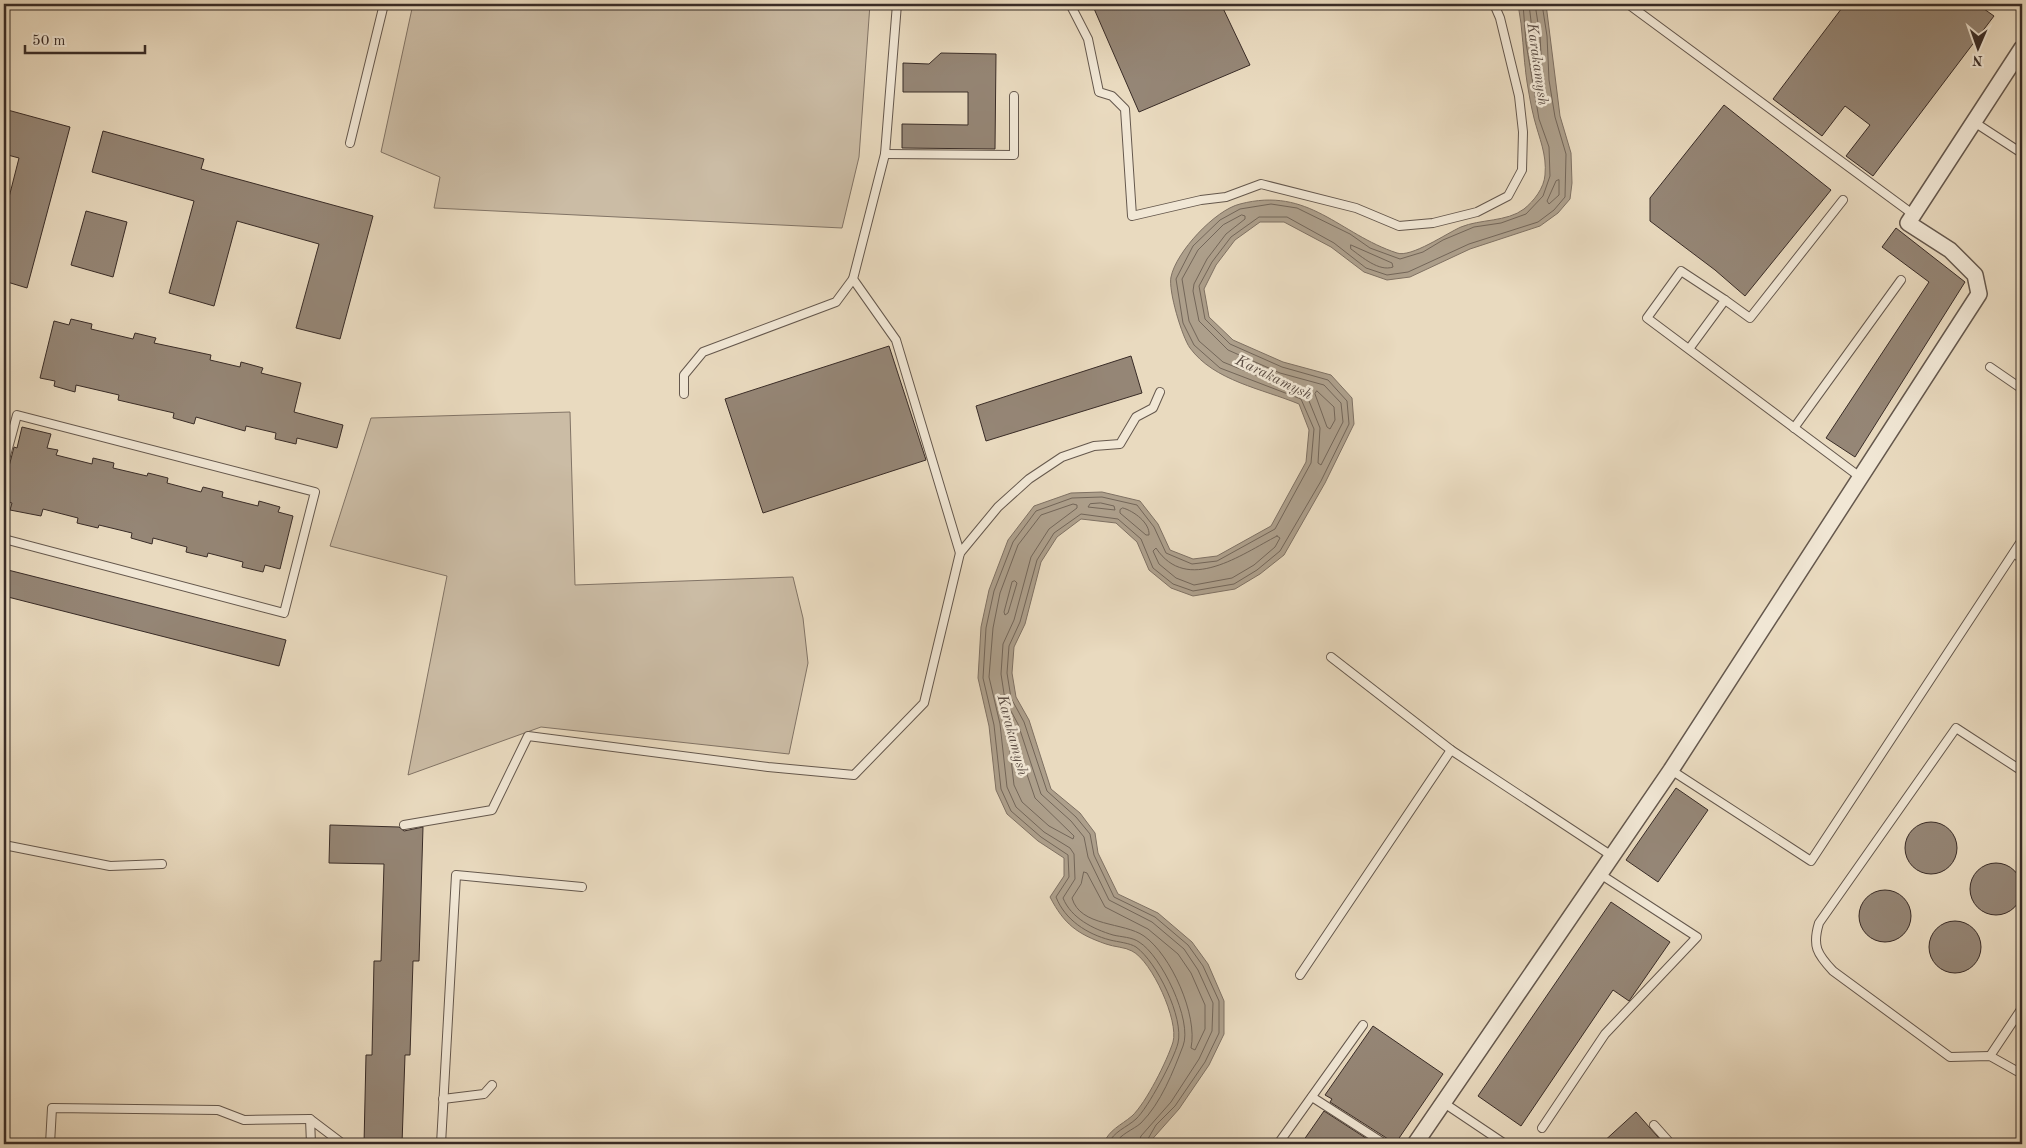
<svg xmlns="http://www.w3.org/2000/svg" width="2026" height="1148" viewBox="0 0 2026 1148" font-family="'Old Standard TT',serif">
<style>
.green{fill:#cbbca5;stroke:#827466}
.water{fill:#ad9f8b;stroke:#7f7163}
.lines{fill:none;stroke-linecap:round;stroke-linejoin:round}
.shore{stroke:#736659;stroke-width:1}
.building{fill:#958676;stroke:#392c27}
.service-casing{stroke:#65584d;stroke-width:10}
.minor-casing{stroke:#65584d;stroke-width:18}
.service{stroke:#f1e7d5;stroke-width:8}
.minor{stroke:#f1e7d5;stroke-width:15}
.labels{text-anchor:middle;stroke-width:5;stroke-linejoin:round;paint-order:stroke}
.water-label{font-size:15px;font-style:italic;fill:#5c4e45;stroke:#f1e7d5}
</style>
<rect width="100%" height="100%" fill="#e9dabf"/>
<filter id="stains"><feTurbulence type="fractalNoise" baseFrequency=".004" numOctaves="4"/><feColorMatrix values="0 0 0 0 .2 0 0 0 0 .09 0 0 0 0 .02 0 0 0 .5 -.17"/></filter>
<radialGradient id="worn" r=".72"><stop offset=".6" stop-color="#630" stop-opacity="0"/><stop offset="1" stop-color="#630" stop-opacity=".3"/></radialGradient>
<g class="green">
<polygon points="413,4 870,4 859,157 842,228 434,208 440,177 381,152"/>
<polygon points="570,412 575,585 793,577 803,618 808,663 789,754 541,727 408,775 447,576 330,546 371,418"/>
</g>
<path class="water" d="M1518 4H1546L1560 116 1571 153 1572 183 1570 199 1558 213 1540 226 1470 249 1410 277 1387 280 1364 272 1331 247 1284 222H1260L1235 240 1216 265 1204 289 1209 317 1233 340 1283 362 1331 375 1352 398 1354 424 1325 483 1284 555 1260 574 1235 589 1193 596 1171 588 1149 570 1137 542 1116 523 1081 519 1057 537 1041 562 1025 624 1014 647 1012 673 1016 697 1029 720 1051 789 1080 813 1095 833 1098 853 1118 894 1158 913 1192 942 1208 964 1224 1001V1034L1209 1065 1179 1109 1148 1144H1103C1110 1129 1120 1126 1132 1116 1146 1103 1167 1061 1173 1042 1179 1021 1152 961 1132 951 1125 947 1114 947 1106 944 1077 934 1064 924 1050 897L1064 876V858L1038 841 1007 814 996 790 989 726 978 678 981 627 989 590 1008 540 1034 506 1071 493 1102 492 1140 501 1158 524 1170 550 1193 559 1217 556 1271 526 1306 462 1309 430 1299 404C1263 389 1214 381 1190 348 1182 337 1168 290 1171 277 1176 252 1215 210 1240 204 1309 186 1339 234 1397 253 1411 258 1447 233 1461 227 1480 219 1507 222 1524 209 1534 201 1544 188 1545 175 1547 154 1539 138 1534 118 1531 106 1529 94 1527 82 1523 56 1523 29 1518 4Z"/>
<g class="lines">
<g class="shore">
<polyline points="1529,4 1537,72 1540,74 1542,72 1540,36 1535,4"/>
<polygon points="1559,180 1559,195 1549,204 1547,201 1556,181"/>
<polygon points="1242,215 1245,216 1245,219 1226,234 1207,259 1194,284 1193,291 1199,321 1228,350 1280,373 1324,385 1341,403 1343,422 1321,465 1318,463 1320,428 1307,396 1223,362 1199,341 1189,321 1182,279 1198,250 1223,225"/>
<path d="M1351 245 1392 263 1393 267C1379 272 1362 257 1351 249Z"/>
<polygon points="1317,391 1334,407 1335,420 1330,429 1327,427 1315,394"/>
<polygon points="1101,503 1114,506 1115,510 1088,507 1090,504"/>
<path d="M1123 508C1134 511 1150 523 1149 535H1146L1120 513V510Z"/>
<path d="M1277 536 1280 538 1275 547 1254 565 1232 578 1194 585 1176 578 1159 564 1153 551 1156 548C1187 595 1242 554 1277 536Z"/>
<polygon points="1015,581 1017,583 1008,613 1005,615 1004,612 1012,582"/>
<polygon points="1010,732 1013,733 1035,798 1074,836 1073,839 1049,826 1022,802 1014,785 1008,734"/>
<path d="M1084 872 1087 873 1105 907 1148 929 1178 954 1191 973 1205 1005V1029L1195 1050 1191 1048C1198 1015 1171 955 1144 936 1124 922 1080 927 1072 898L1081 884Z"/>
<path d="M1108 1144C1114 1131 1126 1128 1136 1119 1148 1108 1174 1059 1178 1043 1184 1018 1157 962 1136 947 1130 943 1118 942 1110 940 1087 934 1065 920 1056 897L1069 877 1068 855 1041 837 1011 811 1001 789 994 725 983 678 986 628 994 591 1013 542 1036 511 1072 498 1102 497 1137 505 1154 527 1166 553 1192 564 1217 561 1275 529 1311 463 1314 429 1301 399 1220 368 1194 345 1183 323 1176 279 1193 246 1220 220 1240 209 1271 204 1297 208 1350 234 1370 248 1400 259 1423 252 1443 240 1474 227 1501 223 1526 214 1543 196 1550 176 1549 147 1539 119 1526 43 1523 4"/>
<path d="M1115 1144C1120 1134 1133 1130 1141 1123 1161 1103 1173 1072 1183 1046 1193 1021 1161 955 1139 942 1132 937 1121 937 1113 935 1093 929 1071 918 1063 898L1075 879 1074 854 1070 848 1044 832 1016 807 1007 787 1000 724 989 677 993 628 1000 593 1018 545 1041 515 1073 504 1077 505V508L1049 529 1031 557 1014 620 1003 644 1001 674 1005 700 1018 724 1041 794 1071 821 1084 837 1088 857 1109 900 1152 922 1184 949 1198 970 1213 1003 1212 1031 1199 1059 1171 1102 1141 1136 1138 1144"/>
<polyline points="1145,1144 1156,1125 1175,1106 1205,1062 1219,1033 1219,1001 1203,966 1188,945 1155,917 1114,897 1094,855 1090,834 1076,817 1047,791 1024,722 1011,698 1007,673 1009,646 1020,622 1037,560 1054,533 1081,514 1118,519 1141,539 1153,568 1173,584 1193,591 1234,584 1257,570 1280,551 1321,481 1349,424 1347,401 1328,380 1282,367 1230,344 1205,319 1199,286 1212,262 1231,237 1259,217 1287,217 1334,243 1366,268 1387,275 1408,272 1469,244 1538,222 1554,210 1565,197 1566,154 1555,117 1549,80 1547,36 1542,4"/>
</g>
</g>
<g class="building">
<polygon points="1092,4 1221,4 1250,65 1139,112"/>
<polygon points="1845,4 1977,4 1994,16 1873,176 1846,156 1870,125 1845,106 1822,136 1773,99"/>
<polygon points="941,53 996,54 995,149 902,148 902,124 968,125 968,92 903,92 903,63 929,64"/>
<polygon points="1724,105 1831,190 1745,296 1715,270 1650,221 1650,198"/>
<polygon points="4,109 70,127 27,288 4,281 4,217 19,158 4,154"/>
<polygon points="103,131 204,159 201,169 373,216 340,339 296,328 319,244 237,221 214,306 169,293 194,201 92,172"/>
<polygon points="86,211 127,222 113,277 71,265"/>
<polygon points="1896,228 1965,282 1855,457 1826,438 1929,282 1882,247"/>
<polygon points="71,319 92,324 91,329 133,339 135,333 156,338 154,343 211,355 210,360 240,367 241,362 263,368 261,373 301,383 294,412 343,425 337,448 297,438 296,444 275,439 276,433 246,426 245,431 196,417 194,424 173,418 174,413 118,400 119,395 76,385 75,392 54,386 55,381 40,378 54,321 69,325"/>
<polygon points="889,346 926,460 763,513 725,399"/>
<polygon points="1131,356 1142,393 986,441 976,406"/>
<polygon points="22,427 51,434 47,448 58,450 56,455 92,464 93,458 114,463 113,468 147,476 148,473 168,478 167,483 201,492 203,487 223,492 222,497 258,506 259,501 280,507 278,512 293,516 280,569 265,565 263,572 242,567 243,562 208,553 207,557 186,552 187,547 153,538 152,544 131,538 132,533 99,525 98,528 77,523 78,518 43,509 41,516 10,510 12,503 4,501 7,489 4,486 14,447 17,448"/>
<polygon points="4,569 286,640 279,666 4,596"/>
<polygon points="1676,788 1708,810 1658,882 1626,860"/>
<circle cx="1931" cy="848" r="26"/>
<polygon points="330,825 399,827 404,831 423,827 419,961 413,961 410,1055 405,1055 402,1144 364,1144 366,1055 372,1055 374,961 381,961 384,864 329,863"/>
<circle cx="1996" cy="889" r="26"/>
<circle cx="1885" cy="916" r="26"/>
<polygon points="1611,902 1670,942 1629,1001 1613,990 1521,1126 1478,1096"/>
<circle cx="1955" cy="947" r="26"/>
<polygon points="1373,1026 1443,1074 1395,1144 1391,1144 1388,1139 1330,1102 1332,1099 1325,1095"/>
<polygon points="1324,1111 1375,1144 1301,1144"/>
<polygon points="1636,1112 1664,1144 1601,1144"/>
</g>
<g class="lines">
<defs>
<g id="service">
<polyline points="897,4 885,154 853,279 896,340 960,553"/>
<polyline points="1070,4 1088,39 1099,92 1112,96 1125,109 1132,216 1201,200 1226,197 1261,184 1356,208 1399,226 1433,223 1477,212 1508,196 1522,170 1523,132 1519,96 1500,18 1494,4"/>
<polyline points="1628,4 1914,215"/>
<polyline points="1974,122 2020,152"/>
<polyline points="350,143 384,4"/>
<polyline points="885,154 1014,155 1014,96"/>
<polyline points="1725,300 1750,318 1843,200"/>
<path d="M1689 349 1725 300 1681 271 1647 318C1718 371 1789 424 1860 477"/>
<polyline points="1990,367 2022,389"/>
<polyline points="684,394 684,375 703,352 836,302 853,279"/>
<polyline points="1794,428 1901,280"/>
<polyline points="4,463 17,415 315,492 284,613 4,539"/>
<polyline points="2014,553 2022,559"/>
<polyline points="1331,657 1451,750 1612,856"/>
<polyline points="1671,770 1811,861 2022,540"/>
<path d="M2022 771 1956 728 1819 923C1812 946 1817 954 1833 971L1950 1057 1990 1056 2022 1074"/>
<polyline points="404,825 492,810 528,736 768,767 854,775 924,703 960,553 998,507 1029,479 1062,457 1094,446 1120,444 1136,417 1153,408 1160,392"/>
<polyline points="4,845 110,866 162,864"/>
<polyline points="1300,975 1451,750"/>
<polyline points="1990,1056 2022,1008"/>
<polyline points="1312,1097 1385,1144"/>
<polyline points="443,1099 484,1094 492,1085"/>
<polyline points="1444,1103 1505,1144"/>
<polyline points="1654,1125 1671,1144"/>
<polyline points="1542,1128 1605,1034 1697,937 1600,874"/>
<polyline points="50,1144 52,1108 218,1110 244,1120 310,1119"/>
<polyline points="311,1144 310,1119 343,1144"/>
<polyline points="441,1144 456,875 582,887"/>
<polyline points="1278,1144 1363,1025"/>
</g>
<polyline id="minor" points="1415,1144 1671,770 1979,294 1975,275 1950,250 1908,223 2022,48"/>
</defs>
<use href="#service" class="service-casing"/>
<use href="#minor" class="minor-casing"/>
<use href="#service" class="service"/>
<use href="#minor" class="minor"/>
</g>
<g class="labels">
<g class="water-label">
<text transform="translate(1538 64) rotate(82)" y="5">Karakamysh</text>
<text transform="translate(1274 377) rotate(26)" y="5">Karakamysh</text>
<text transform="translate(1013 735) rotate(75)" y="5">Karakamysh</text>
</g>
</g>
<rect width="2026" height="1148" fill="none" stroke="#e9dabf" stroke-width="20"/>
<rect x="5" y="5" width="2016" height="1138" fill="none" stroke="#392c27" stroke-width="2.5"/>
<rect x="10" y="10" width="2006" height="1128" fill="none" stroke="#392c27"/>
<g transform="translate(1978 48) rotate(182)" stroke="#f1e7d5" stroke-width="4" paint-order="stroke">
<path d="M0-4L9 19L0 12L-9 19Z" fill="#392c27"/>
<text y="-8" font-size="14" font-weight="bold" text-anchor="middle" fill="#392c27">N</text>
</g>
<path d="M25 45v8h120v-8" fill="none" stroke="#392c27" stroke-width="2.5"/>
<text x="32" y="45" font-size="15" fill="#392c27" stroke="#f1e7d5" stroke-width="4" paint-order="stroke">50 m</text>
<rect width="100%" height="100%" filter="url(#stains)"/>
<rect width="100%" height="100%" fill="url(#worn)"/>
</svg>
